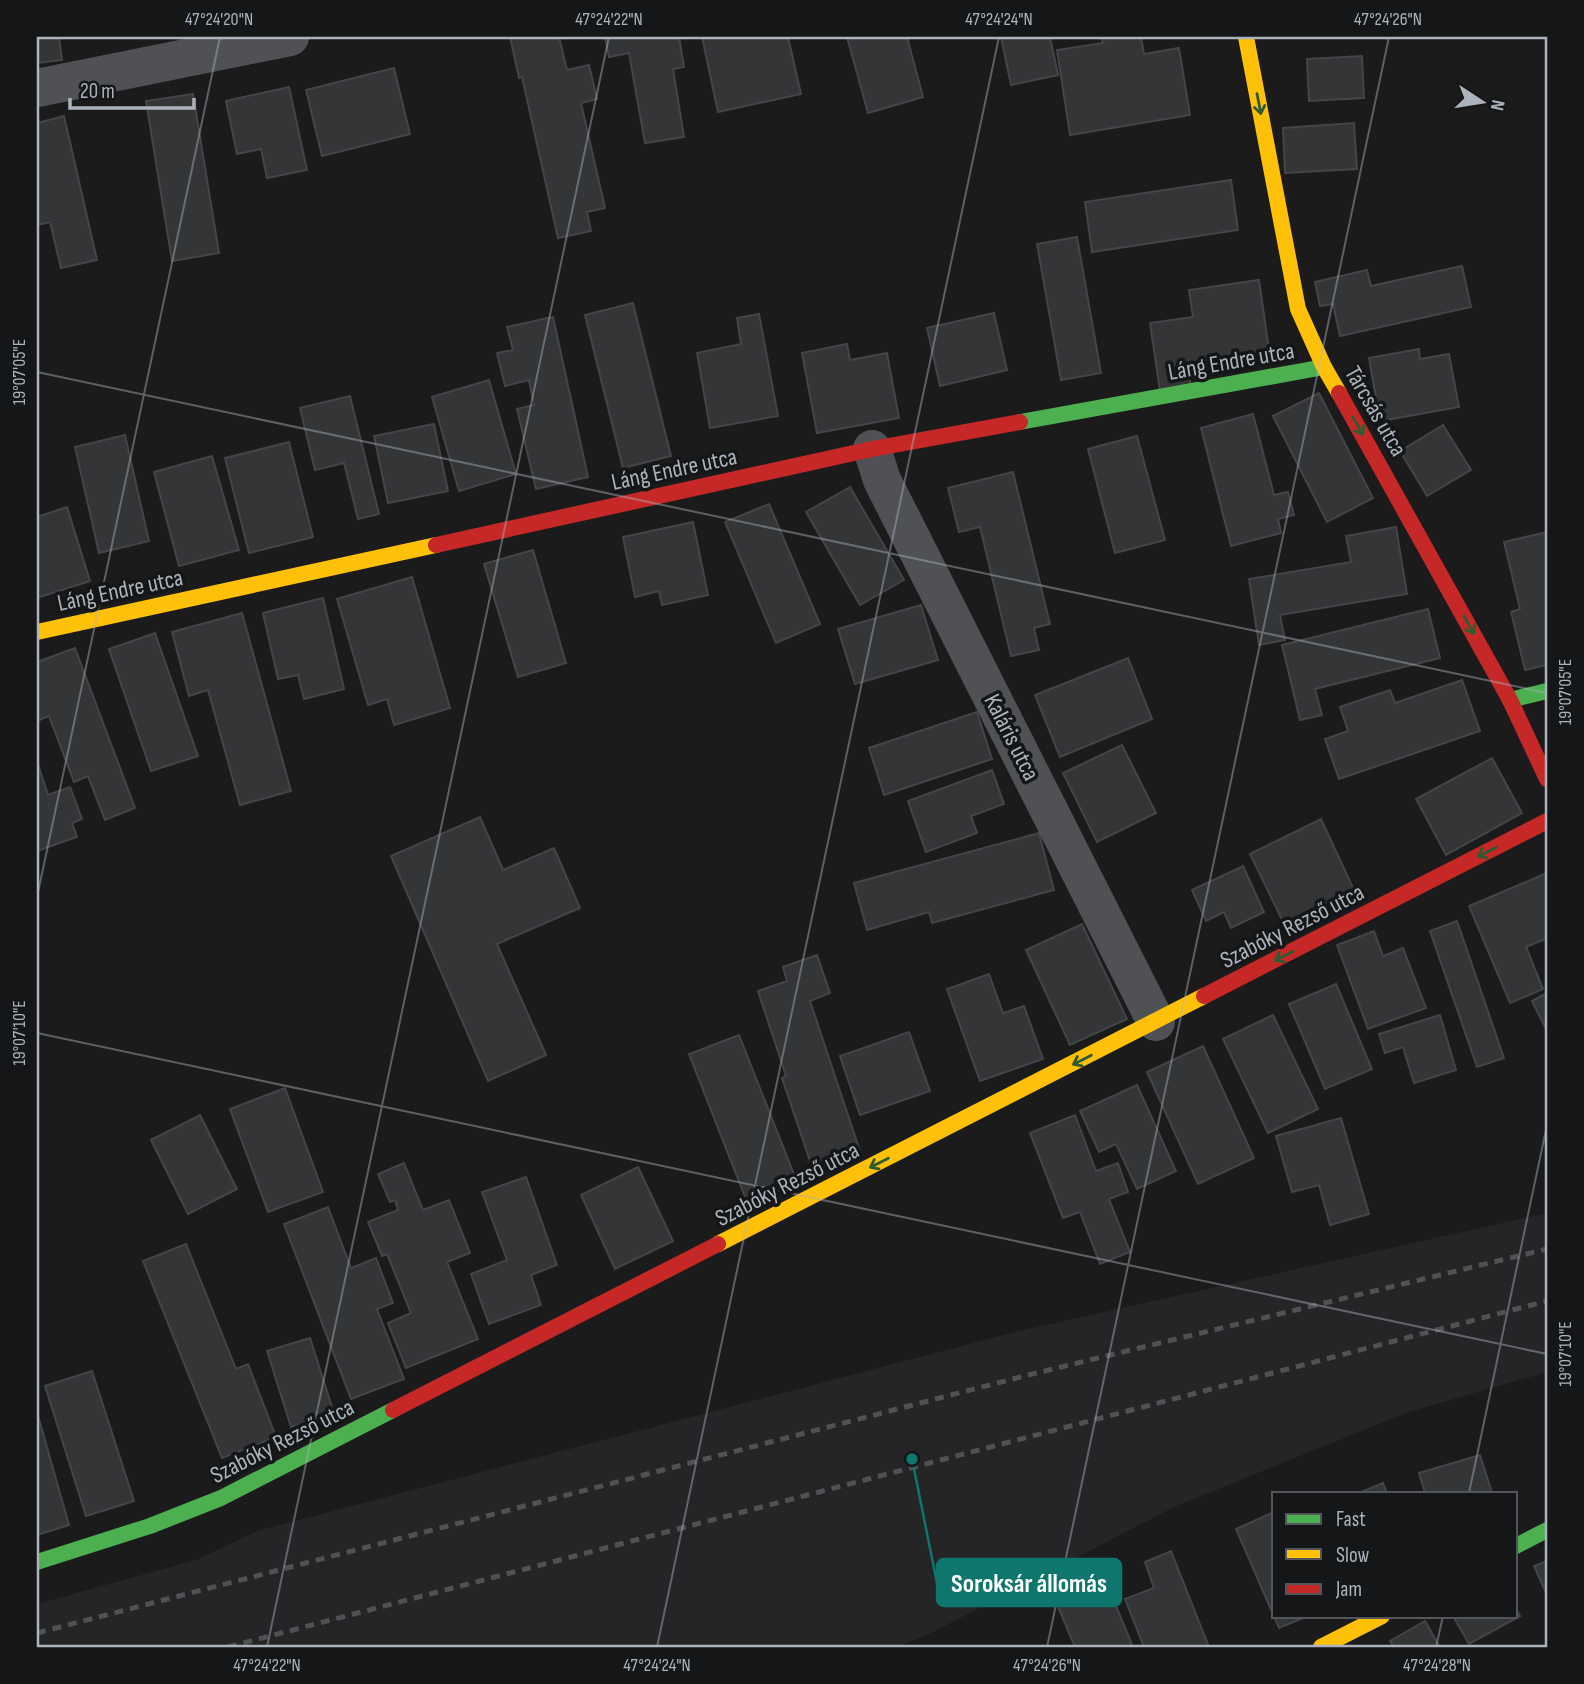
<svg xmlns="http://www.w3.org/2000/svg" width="1584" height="1684" viewBox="0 0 1584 1684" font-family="'Sofia Sans Condensed',sans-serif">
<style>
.built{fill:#252528}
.building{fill:#343536;stroke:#444548;stroke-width:2}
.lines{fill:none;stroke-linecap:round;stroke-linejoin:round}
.street{stroke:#4f5155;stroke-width:38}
.fast{stroke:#4caf50;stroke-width:16}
.slow{stroke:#ffc107;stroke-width:16}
.jam{stroke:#c62828;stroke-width:16}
.rail{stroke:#505153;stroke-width:5;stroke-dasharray:9 7;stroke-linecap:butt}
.oneway{stroke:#2e5b31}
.ticks{fill:none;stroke:#adb3bc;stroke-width:2;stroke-opacity:0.45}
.labels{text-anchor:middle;stroke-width:7;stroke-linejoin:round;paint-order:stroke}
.street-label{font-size:24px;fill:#adb3bc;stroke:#151618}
.leader{fill:none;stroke:#0f766e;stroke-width:2.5}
.callout-dot{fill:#0f766e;stroke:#151618;stroke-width:2.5}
.callout{fill:#0f766e;stroke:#0f766e;stroke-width:2.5}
.callout-label{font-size:26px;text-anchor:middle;font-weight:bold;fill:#fff}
.neatline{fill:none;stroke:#adb3bc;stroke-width:2.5}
.ticks-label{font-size:18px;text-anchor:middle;fill:#adb3bc}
</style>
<rect width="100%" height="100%" fill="#1b1b1c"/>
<polygon class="built" points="1547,1213 1547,1372 1409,1412 1176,1506 933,1632 898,1647 37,1647 37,1604 199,1559 257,1531 1015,1332"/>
<g class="building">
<polygon points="37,37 59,37 62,60 37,63"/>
<polygon points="510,37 559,37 567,70 589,65 597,99 581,103 605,208 587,212 591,231 558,238 522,77 519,78"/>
<polygon points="605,37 679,37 684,67 673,69 684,137 645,143 629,53 609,57"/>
<polygon points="702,37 788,37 801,94 718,112"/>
<polygon points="847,37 907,37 923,97 868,113"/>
<polygon points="1001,37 1050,37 1058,75 1011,85"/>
<polygon points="1110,37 1141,37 1144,54 1179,48 1190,115 1070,135 1057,50 1103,43 1101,38"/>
<polygon points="1362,56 1364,98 1309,101 1307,59"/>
<polygon points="394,68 410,134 322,156 306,90"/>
<polygon points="289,87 307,170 267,178 261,149 237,154 226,101"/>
<polygon points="193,94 219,253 172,261 146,101"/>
<polygon points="64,116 97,260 61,268 50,222 37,225 37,123"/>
<polygon points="1354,123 1357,169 1285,173 1283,128"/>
<polygon points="1231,180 1238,230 1092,252 1085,202"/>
<polygon points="1077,237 1101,373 1061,380 1037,244"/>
<polygon points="1462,266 1471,307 1340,336 1333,304 1320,306 1315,282 1367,270 1371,286"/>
<polygon points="1259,280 1270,357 1188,369 1191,387 1160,391 1150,323 1193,317 1189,290"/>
<polygon points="633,303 671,456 623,468 585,315"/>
<polygon points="994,313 1007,370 940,386 927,328"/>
<polygon points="759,314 778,416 710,428 697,353 741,344 737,318"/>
<polygon points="553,317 588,477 536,489 517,409 534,405 529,380 505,386 497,353 513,350 507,327"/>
<polygon points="847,344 850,360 887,353 899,418 817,433 802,353"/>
<polygon points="1419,349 1420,359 1449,354 1459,407 1380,421 1369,358"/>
<polygon points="489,380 516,474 459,491 432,397"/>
<polygon points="1319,393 1373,498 1327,522 1273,416"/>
<polygon points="350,396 379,514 358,519 344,463 315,470 300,408"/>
<polygon points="1253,414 1274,495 1288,492 1294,515 1278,519 1281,533 1231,546 1201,428"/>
<polygon points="434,424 448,491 388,503 374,436"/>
<polygon points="1443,425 1471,470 1427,496 1400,451"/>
<polygon points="125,435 149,541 99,553 75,447"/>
<polygon points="1137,436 1165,540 1115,553 1088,449"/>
<polygon points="289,442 313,537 249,553 225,458"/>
<polygon points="212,456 239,550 179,566 154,472"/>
<polygon points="1013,472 1050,624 1034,628 1039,650 1011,656 980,527 959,532 948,488"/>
<polygon points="850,487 904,580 860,605 806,512"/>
<polygon points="769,504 820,624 776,643 725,522"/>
<polygon points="67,507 90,581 37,598 37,517"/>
<polygon points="693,522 708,595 662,605 659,591 635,597 623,537"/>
<polygon points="1396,527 1407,594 1280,615 1285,640 1259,645 1249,579 1351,562 1346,536"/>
<polygon points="1547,532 1547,665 1525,670 1511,612 1520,609 1504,542"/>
<polygon points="533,550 566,663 518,677 484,564"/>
<polygon points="412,577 450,708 394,725 387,699 368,705 337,599"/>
<polygon points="323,598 344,689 304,699 298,675 278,679 263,613"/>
<polygon points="921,605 938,660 855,684 838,629"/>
<polygon points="1428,609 1440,658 1315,689 1322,715 1300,720 1282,645"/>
<polygon points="242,613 291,791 240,805 208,690 189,696 172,632"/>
<polygon points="155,633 198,756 151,771 109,649"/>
<polygon points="75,648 135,808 105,820 88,776 74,782 49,716 37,721 37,662"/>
<polygon points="1128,658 1152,719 1060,757 1035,695"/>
<polygon points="1462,680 1480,731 1339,779 1325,739 1348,731 1340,707 1390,690 1395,703"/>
<polygon points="977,712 992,759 884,795 869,748"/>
<polygon points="1122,745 1156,813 1097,842 1063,773"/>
<polygon points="1492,758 1522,813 1446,855 1416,799"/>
<polygon points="37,761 48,795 70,787 82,819 72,823 77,837 37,851"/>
<polygon points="992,770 1004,804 971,816 977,833 926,852 908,801"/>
<polygon points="480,817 503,870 554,848 580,908 497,944 546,1055 488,1081 391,856"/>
<polygon points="1321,819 1354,890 1284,924 1250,854"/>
<polygon points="1039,833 1054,890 932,923 929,912 867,930 854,883"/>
<polygon points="1243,866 1264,912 1231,928 1224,912 1206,921 1192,890"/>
<polygon points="1547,873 1547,938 1526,947 1543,989 1510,1003 1469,906"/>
<polygon points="1457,921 1504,1058 1477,1067 1430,931"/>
<polygon points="1082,924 1127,1019 1070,1045 1026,950"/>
<polygon points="1374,931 1383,956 1403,948 1426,1008 1368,1029 1337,945"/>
<polygon points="817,955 830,993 810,1001 861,1154 813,1170 782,1078 786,1076 758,991 787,981 783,967"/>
<polygon points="989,974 1003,1013 1024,1006 1043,1059 980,1081 947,989"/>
<polygon points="1336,984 1372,1069 1325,1089 1289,1004"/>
<polygon points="1547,993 1547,1031 1532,1001"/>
<polygon points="1273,1015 1318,1109 1268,1133 1223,1039"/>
<polygon points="1440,1015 1456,1070 1414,1083 1403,1047 1385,1053 1379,1034"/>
<polygon points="909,1032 930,1091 860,1115 840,1056"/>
<polygon points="739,1035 797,1182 747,1202 689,1054"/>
<polygon points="1203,1046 1254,1158 1198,1184 1147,1072"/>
<polygon points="1137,1085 1176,1171 1137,1189 1116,1144 1099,1152 1080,1111"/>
<polygon points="285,1088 323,1192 268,1212 230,1109"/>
<polygon points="200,1115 237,1189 188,1214 151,1140"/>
<polygon points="1075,1115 1096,1171 1118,1163 1128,1192 1109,1199 1130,1252 1100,1264 1080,1212 1063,1218 1030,1133"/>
<polygon points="1341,1118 1369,1214 1330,1225 1319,1185 1292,1192 1276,1136"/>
<polygon points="404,1163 423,1210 449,1200 470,1253 447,1262 478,1339 406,1368 388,1323 411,1313 387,1254 382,1256 368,1222 398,1210 395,1200 390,1202 378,1174"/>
<polygon points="638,1167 673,1241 615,1269 581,1195"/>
<polygon points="526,1177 557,1265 531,1275 541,1305 489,1324 471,1274 507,1260 482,1192"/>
<polygon points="328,1207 351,1268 376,1258 393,1303 377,1309 404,1379 351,1399 284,1224"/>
<polygon points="186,1244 236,1369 248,1364 276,1437 222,1458 143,1261"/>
<polygon points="310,1338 334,1413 291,1427 267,1351"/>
<polygon points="92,1371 134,1501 86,1516 45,1386"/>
<polygon points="37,1412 69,1525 37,1535"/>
<polygon points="1480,1455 1492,1493 1425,1493 1419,1473"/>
<polygon points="1383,1483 1387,1493 1359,1493"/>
<polygon points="1274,1512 1274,1616 1308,1616 1279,1628 1236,1529"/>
<polygon points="1171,1551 1209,1647 1144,1647 1125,1599 1154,1588 1145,1562"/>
<polygon points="1547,1561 1547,1595 1534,1566"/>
<polygon points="1101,1570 1133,1647 1075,1647 1051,1590"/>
<polygon points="1516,1609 1520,1616 1469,1644 1453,1616 1516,1616"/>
<polygon points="1425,1621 1440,1647 1394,1647 1390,1641"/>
</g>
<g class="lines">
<g class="street">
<polyline points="37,88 290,37"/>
<polyline points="872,449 882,480 1156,1022"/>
</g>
<g class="fast">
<polyline points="1020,422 1324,367"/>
<polyline points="1510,700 1547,691"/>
<polyline points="1516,1546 1547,1530"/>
<polyline points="37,1562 150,1526 221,1498 393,1410"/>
</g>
<g class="slow">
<polyline points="1246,37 1298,309 1324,367 1339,393"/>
<polyline points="37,632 436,545"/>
<polyline points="718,1244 1204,996"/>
<polyline points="1321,1647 1382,1616"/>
</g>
<g class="jam">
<polyline points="1339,393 1510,700 1547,779"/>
<polyline points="436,545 872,449 1020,422"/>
<polyline points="1204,996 1547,821"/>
<polyline points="393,1410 718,1244"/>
</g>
<g class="rail">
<polyline points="37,1633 1028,1375 1547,1249"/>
<polyline points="228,1647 1547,1301"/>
</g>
</g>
<defs><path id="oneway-shaft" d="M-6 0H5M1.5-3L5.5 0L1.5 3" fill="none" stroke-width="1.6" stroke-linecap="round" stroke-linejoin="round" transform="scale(1.75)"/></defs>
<g class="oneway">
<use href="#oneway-shaft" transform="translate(1259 104) rotate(79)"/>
<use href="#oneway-shaft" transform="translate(1358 426) rotate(60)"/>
<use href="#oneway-shaft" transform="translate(1469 625) rotate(61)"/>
<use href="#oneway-shaft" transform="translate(1487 852) rotate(153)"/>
<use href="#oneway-shaft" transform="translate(1284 956) rotate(153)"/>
<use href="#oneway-shaft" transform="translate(1082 1060) rotate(153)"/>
<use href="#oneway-shaft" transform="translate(879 1163) rotate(153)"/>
</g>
<path class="ticks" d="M37 372 1547 693M37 897 220 37M37 1033 1547 1354M1469 1493 1547 1125M267 1647 609 37M657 1647 999 37M1047 1647 1389 37M1436 1647 1443 1616"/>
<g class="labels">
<g class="street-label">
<text transform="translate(1231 361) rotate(-10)" y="8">Láng Endre utca</text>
<text transform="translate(1376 411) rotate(60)" y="8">Tárcsás utca</text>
<text transform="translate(674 469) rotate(-12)" y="8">Láng Endre utca</text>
<text transform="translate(120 590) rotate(-12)" y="8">Láng Endre utca</text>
<text transform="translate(1012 737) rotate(63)" y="8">Kaláris utca</text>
<text transform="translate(1292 926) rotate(-27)" y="8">Szabóky Rezső utca</text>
<text transform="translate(787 1184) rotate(-27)" y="8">Szabóky Rezső utca</text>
<text transform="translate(282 1441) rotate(-27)" y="8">Szabóky Rezső utca</text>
</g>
</g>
<path class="leader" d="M912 1459L937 1583"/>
<circle class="callout-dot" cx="912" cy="1459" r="7"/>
<rect class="callout" x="937" y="1559" width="184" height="47" rx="7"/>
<g class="callout-label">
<text x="1029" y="1592">Soroksár állomás</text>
</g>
<rect width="1584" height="1684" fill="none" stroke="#151618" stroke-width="77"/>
<rect x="1272" y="1492" width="245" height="126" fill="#151618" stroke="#52555a" stroke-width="2"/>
<rect x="1286" y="1514" width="35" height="10" fill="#4caf50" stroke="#52555a" stroke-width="2"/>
<text x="1336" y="1526" font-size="21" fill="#adb3bc">Fast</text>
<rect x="1286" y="1549" width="35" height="10" fill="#ffc107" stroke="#52555a" stroke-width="2"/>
<text x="1336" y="1562" font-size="21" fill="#adb3bc">Slow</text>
<rect x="1286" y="1584" width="35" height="10" fill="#c62828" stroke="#52555a" stroke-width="2"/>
<text x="1336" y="1596" font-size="21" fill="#adb3bc">Jam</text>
<g transform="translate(1482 102) rotate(102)" stroke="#151618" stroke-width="5" paint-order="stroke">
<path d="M0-5L12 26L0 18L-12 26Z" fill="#adb3bc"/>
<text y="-10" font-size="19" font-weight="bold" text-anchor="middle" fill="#adb3bc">N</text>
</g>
<path d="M70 98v10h124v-10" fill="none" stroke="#adb3bc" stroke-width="3.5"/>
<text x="80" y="98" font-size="21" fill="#adb3bc" stroke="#151618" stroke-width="5" paint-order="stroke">20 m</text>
<rect x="38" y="38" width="1508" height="1608" class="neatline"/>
<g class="ticks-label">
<text x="219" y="25">47°24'20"N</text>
<text x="609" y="25">47°24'22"N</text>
<text x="999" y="25">47°24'24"N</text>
<text x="1388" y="25">47°24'26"N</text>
<text transform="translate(19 372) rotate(-90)" y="6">19°07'05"E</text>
<text transform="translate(1565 692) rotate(-90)" y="6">19°07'05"E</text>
<text transform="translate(19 1033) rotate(-90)" y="6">19°07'10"E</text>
<text transform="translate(1565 1354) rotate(-90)" y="6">19°07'10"E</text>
<text x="267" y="1671">47°24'22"N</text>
<text x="657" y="1671">47°24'24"N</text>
<text x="1047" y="1671">47°24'26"N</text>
<text x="1437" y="1671">47°24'28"N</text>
</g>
</svg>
